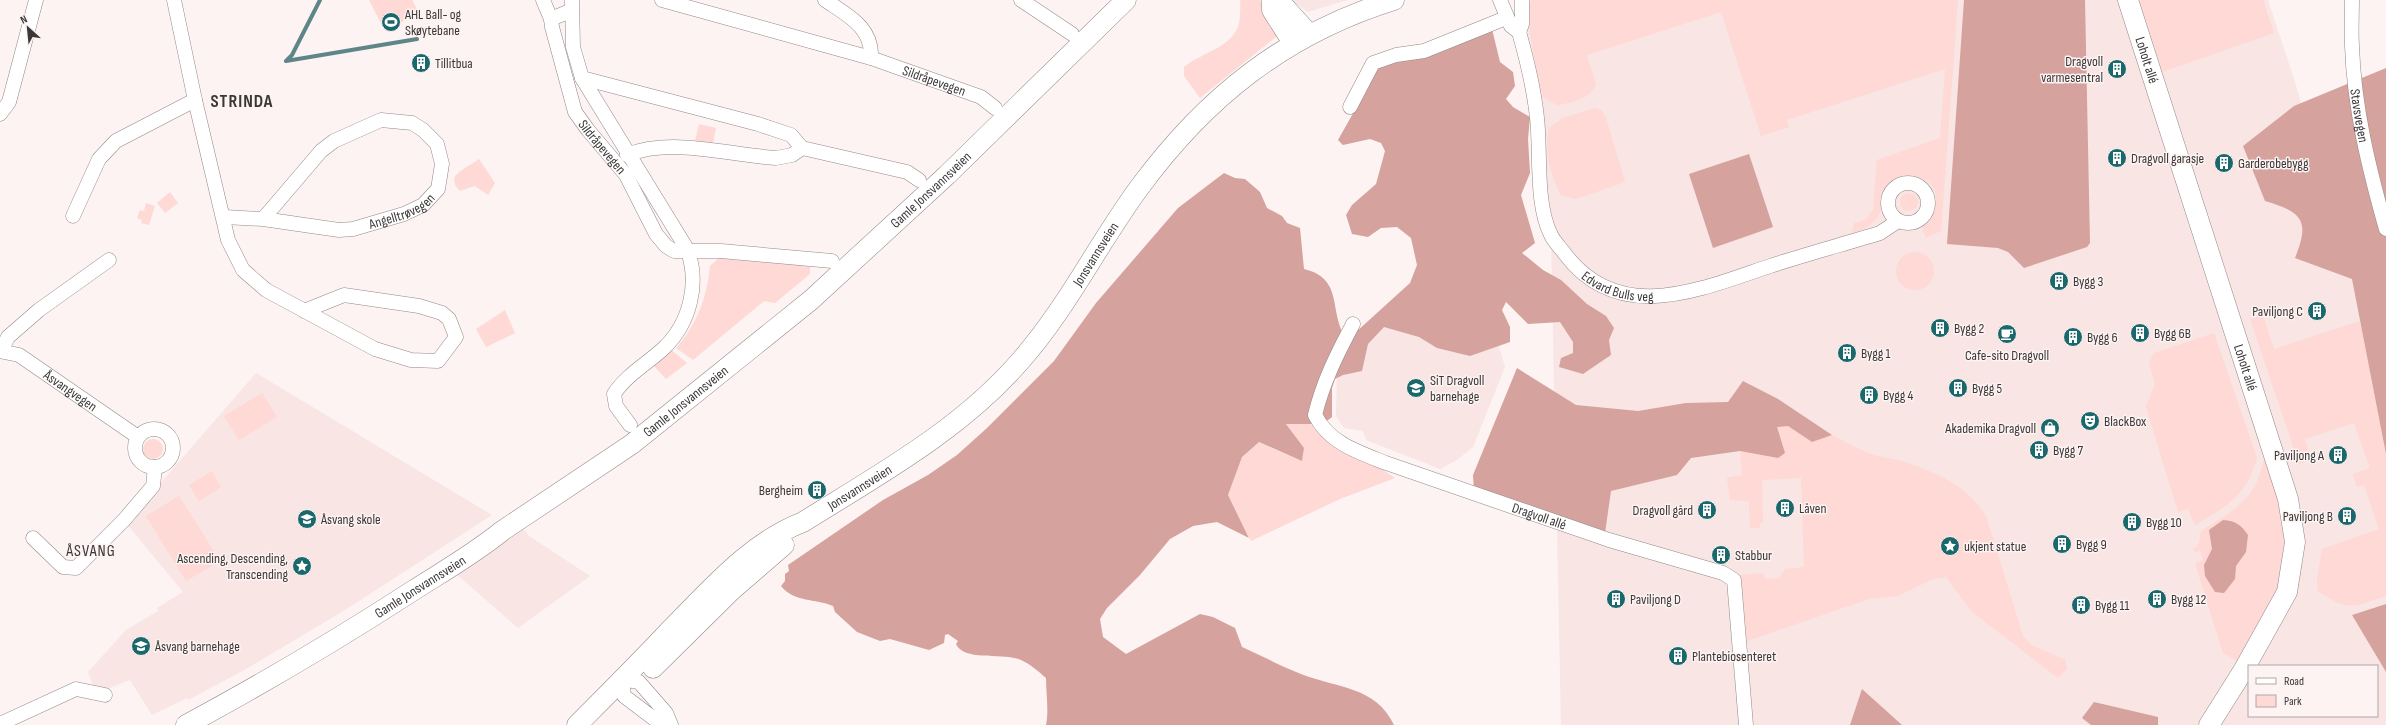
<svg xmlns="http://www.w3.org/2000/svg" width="2386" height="725" viewBox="0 0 2386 725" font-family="'Sofia Sans Condensed',sans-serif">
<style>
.built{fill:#f8e5e4;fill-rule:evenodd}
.green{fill:#fed9d5}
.forest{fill:#d5a29d}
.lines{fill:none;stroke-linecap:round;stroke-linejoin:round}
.stream{stroke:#5e8689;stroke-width:4}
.street-casing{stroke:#928988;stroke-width:15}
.secondary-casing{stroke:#928988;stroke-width:21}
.street{stroke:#fff;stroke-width:14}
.secondary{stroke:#fff;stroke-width:20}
.labels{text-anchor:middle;stroke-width:3;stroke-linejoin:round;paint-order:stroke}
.poi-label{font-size:14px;fill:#3b3737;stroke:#fcf3f2;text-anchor:start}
.street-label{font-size:14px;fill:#3b3737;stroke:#fcf3f2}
.quarter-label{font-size:16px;letter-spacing:1px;fill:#3b3737;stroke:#fcf3f2}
.district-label{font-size:18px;font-weight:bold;letter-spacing:1px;fill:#3b3737;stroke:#fcf3f2}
</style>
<rect width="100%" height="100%" fill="#fcf3f2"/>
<g class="built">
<polygon points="1291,0 1347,0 1308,12"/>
<path d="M1529 0H2268L2294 79 2386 384V604L2352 615 2386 672V725H1561L1551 235 1524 11ZM2249 666H2377V716H2249Z"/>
<polygon points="1403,299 1456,301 1499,346 1505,367 1473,447 1457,460 1440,469 1366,440 1363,431 1344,428 1336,416 1337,376"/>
<polygon points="256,373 492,515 345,610 246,669 188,700 187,698 152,715 130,680 109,688 99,688 93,685 88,672 126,630 158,611 157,608 183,592 126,523"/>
<polygon points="523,528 529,536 590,576 518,628 453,571"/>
</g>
<g class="green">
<polygon points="369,0 412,0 419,13 385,31"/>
<path d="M1240 0H1260L1277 26V36L1200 98 1184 76V67C1203 51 1239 47 1240 16 1240 11 1241 5 1240 0Z"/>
<path d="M1532 0H1958L1941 231 1926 238 1922 228C1933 213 1947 187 1920 178 1914 176 1908 174 1902 176 1870 187 1900 219 1852 233L1854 223 1865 220 1873 210 1877 160 1940 138 1945 69 1787 120 1789 127 1761 136 1721 12 1587 55 1596 85C1589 99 1572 103 1557 105L1544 98 1539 86 1526 10Z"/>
<polygon points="2137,0 2263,0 2274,33 2162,72"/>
<path d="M1595 108 1602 111 1606 118 1625 182 1576 199 1561 195C1550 175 1544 150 1549 128L1563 118Z"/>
<polygon points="699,124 716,128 713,143 695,141"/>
<path d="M479 159 495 183 488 195 475 186 460 191 455 185 454 178C460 169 470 166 479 159Z"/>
<polygon points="170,192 178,203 165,213 157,203"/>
<circle cx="1909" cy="202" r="9"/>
<polygon points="146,203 155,206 149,225 141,223 142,220 137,218 140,210 144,211"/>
<circle cx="1915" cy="271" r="19"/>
<path d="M720 257 803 264 810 267V274L775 303 764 301 693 360 676 348C697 325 707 297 710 266Z"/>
<polygon points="505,310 515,333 486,347 476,329"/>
<path d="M2263 315 2274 349 2360 321 2386 454V596C2352 607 2349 612 2318 591L2317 580 2322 549 2379 529 2364 485 2357 487 2353 474 2370 468 2354 423 2305 439 2311 460 2299 464 2250 319Z"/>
<path d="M2214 333 2257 458C2246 496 2227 506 2195 525L2188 509 2178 512 2146 407 2155 384 2149 363 2154 353Z"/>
<polygon points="669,348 687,363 666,379 653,365"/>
<polygon points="262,393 277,417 239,440 224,416"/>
<polygon points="1313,423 1395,478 1340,499 1251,541 1228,495 1242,457 1258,442 1302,461 1304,448 1286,424"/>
<path d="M1788 426 1811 442 1832 435C1844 441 1857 449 1871 454 1883 458 1897 459 1909 463 1939 474 1974 490 1987 519L2023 636 2030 644 2065 660 2067 669 2058 678 1972 612 1946 577 1933 579 1898 596 1869 599 1747 641 1740 575 1764 573 1765 579 1779 578 1785 569 1804 567 1801 478 1762 480 1763 523H1760V528H1750L1749 501 1730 500 1727 478 1742 475 1740 451 1778 458 1777 427Z"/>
<circle cx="153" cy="449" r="10"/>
<path d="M2263 461H2269L2288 540 2284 570 2271 610 2239 662 2223 653 2195 563 2203 560 2200 551 2195 552 2193 549 2199 544 2201 531C2231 512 2257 500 2263 461Z"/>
<polygon points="212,471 221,487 199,501 189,485"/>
<polygon points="179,496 220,561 186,581 146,516"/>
</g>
<g class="forest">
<polygon points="1964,0 2085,0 2090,243 2087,247 2024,268 2008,252 1998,248 1947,244"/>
<path d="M1492 29 1500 62 1513 72 1515 86 1506 99 1513 107 1530 117 1528 139 1530 173 1521 195 1535 243 1522 253 1543 270 1561 280 1587 304 1606 316 1614 328 1609 340 1611 355 1583 374 1559 367 1561 358 1573 353V342L1560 322 1528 324 1506 302 1502 310 1510 327V342L1470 356 1437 348 1419 337 1384 327 1368 344 1362 371 1343 375 1335 379 1332 388V417L1323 424H1286L1304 448 1302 461 1259 442 1242 457 1228 495 1249 538 1217 522 1193 526 1170 539 1140 575 1107 608 1100 619 1103 637 1126 654 1200 614 1213 617 1235 628 1242 647C1262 656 1281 666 1301 674 1336 688 1376 686 1394 725H1046C1049 711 1046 693 1046 678 1038 671 1030 664 1021 660 1004 652 964 662 956 644L958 641 948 634 945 635 944 643 929 650 890 639 880 641 857 632 835 612 833 606C815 598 795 603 781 586L785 581V574L789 571 788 565 883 500 928 475 957 455 987 428 1054 361 1096 303 1178 208 1224 173 1235 178 1245 179 1260 192 1267 208 1282 216 1287 223 1300 228 1304 269C1342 278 1330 308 1343 333L1356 332 1410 283 1417 265 1411 238 1397 227 1381 228 1368 237 1352 234 1346 215 1352 205 1376 184 1385 151 1381 143 1370 139 1343 145 1338 140 1360 101 1374 68Z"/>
<path d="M2386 68V454L2352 279 2295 258C2310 221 2303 212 2265 201L2243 146 2294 106Z"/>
<polygon points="1749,154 1773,227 1713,248 1689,174"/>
<polygon points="1517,368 1576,405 1638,411 1686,403 1728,402 1743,381 1778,399 1832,435 1812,442 1788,426 1777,427 1785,453 1778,458 1740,451 1691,458 1677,475 1611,491 1605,533 1474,491 1473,475"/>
<path d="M2223 520C2236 521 2241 525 2248 535L2246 552 2236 566 2235 579 2224 593 2215 592 2205 576 2204 565 2212 549 2209 530Z"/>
<polygon points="2386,604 2386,672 2352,615"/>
<polygon points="1862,689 1902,725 1850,725"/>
<polygon points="2094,702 2158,717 2158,725 2091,725 2082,718"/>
</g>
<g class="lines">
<polyline class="stream" points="320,0 292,55 286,61 417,39"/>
<defs>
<g id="street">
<polyline points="174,0 195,100 228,240 243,270 266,290 375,349 411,360 438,361 456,337 449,319 442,313 419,306 344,295 304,311"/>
<polyline points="543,0 551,19"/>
<path d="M572 0 573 47 582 78 687 249C700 283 690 323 664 348 648 363 626 375 614 394L616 406 630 425"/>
<path id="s1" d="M662 0 871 58 981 97 995 108"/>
<path d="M825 0C847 15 873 27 871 58"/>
<polyline points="1021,0 1072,34"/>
<polyline points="1500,0 1511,26 1519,32 1522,24 1522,0"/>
<path id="s2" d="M2352 0C2352 15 2351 31 2352 46 2354 108 2369 169 2386 229"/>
<path id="s3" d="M570 11 551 19 552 27 575 112 588 130 626 175 656 234 666 246 674 251H721L832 261"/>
<path id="s4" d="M1519 32C1527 60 1534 89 1537 118 1541 152 1535 204 1551 235 1554 242 1561 248 1565 254 1619 326 1701 289 1770 266 1807 254 1844 244 1880 233L1898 221"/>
<polyline points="582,78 758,124 791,135 802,148"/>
<polyline points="1350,107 1373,63 1396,55 1424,51 1501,20"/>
<polyline points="0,114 9,102 36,0"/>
<path d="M627 155C672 137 729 155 776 158L792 155 802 148 907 172 919 180"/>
<circle cx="1908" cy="203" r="20"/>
<polyline points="73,216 99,159 116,141 195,100"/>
<path id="s5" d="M224 217 263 219 339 230 353 229 404 214 423 205 438 189 442 164 437 144 423 130 412 123 381 120 334 141 321 151 263 219"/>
<path id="s6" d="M1353 324C1337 354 1323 382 1315 415 1329 443 1358 452 1386 463L1609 540 1723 573 1734 580 1746 725"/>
<path id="s7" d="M0 351 19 355 138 437"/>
<polyline points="1,351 8,337 39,310 109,260"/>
<circle cx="154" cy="448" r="19"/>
<polyline points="33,538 63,567 76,568 124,520 153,486 155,467"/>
<polyline points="0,724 76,689 105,695"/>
<polyline points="667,725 657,721 624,696 622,679 639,682 666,713 671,725"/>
</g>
<g id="secondary">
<polyline points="1272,0 1272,10 1293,43"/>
<polyline points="1275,0 1281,3 1309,34"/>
<path id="s8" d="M2128 0 2288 499 2295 542 2287 592 2243 671 2209 725"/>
<polyline points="653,668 732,590 784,545"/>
<path id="s9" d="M186 725C264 683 340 638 414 590 444 571 475 553 502 531L632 444 811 300 947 175 1126 0"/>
<path id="s10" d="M577 725C608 694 639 663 669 631 709 591 749 543 803 522 880 474 962 429 1022 359 1068 306 1098 244 1139 188 1206 97 1285 34 1394 0"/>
</g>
</defs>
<use href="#street" class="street-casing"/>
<use href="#secondary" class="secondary-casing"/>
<use href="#street" class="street"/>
<use href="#secondary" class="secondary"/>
</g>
<defs>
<symbol id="stadium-disc" viewBox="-11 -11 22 22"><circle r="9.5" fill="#1a676c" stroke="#fcf3f2"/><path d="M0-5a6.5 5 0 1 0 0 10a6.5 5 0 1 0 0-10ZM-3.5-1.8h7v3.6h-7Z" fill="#fff"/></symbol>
<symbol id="building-disc" viewBox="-11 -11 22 22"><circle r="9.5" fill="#1a676c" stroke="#fcf3f2"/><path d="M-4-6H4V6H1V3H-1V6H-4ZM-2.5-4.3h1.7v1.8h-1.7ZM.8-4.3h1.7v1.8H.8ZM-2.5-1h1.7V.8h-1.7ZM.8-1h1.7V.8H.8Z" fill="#fff"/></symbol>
<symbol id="cafe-disc" viewBox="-11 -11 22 22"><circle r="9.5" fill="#1a676c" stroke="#fcf3f2"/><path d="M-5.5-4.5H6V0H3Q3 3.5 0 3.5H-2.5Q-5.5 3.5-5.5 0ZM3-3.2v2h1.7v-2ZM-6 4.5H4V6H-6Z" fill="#fff"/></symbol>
<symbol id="school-disc" viewBox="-11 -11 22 22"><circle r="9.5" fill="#1a676c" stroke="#fcf3f2"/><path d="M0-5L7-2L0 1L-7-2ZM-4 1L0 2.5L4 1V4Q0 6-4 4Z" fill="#fff"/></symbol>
<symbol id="theatre-disc" viewBox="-11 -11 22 22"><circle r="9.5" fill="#1a676c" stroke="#fcf3f2"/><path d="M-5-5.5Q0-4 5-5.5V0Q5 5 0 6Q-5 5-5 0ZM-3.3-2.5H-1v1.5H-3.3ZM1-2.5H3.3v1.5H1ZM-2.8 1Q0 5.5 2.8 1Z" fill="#fff"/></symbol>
<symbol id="shop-disc" viewBox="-11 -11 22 22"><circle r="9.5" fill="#1a676c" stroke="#fcf3f2"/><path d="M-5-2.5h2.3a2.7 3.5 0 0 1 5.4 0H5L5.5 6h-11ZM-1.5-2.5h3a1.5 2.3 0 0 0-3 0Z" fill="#fff"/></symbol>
<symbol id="sight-disc" viewBox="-11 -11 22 22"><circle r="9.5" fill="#1a676c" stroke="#fcf3f2"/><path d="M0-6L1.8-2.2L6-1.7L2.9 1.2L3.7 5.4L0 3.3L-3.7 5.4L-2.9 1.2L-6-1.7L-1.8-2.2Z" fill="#fff"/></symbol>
</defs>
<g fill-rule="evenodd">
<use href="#stadium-disc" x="380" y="11" width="22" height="22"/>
<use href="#building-disc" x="410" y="52" width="22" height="22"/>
<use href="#building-disc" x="2106" y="58" width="22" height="22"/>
<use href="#building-disc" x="2106" y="147" width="22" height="22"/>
<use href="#building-disc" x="2213" y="152" width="22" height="22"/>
<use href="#building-disc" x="2048" y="270" width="22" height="22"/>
<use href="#building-disc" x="2306" y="300" width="22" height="22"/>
<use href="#building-disc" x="1929" y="317" width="22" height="22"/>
<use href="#building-disc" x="2129" y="322" width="22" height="22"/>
<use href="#cafe-disc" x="1996" y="323" width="22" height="22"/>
<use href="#building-disc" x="2062" y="326" width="22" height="22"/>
<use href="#building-disc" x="1836" y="342" width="22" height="22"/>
<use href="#school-disc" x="1405" y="377" width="22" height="22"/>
<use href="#building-disc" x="1947" y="377" width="22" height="22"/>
<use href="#building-disc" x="1858" y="384" width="22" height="22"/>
<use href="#theatre-disc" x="2079" y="410" width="22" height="22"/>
<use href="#shop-disc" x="2039" y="417" width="22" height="22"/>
<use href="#building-disc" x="2028" y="439" width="22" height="22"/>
<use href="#building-disc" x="2327" y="444" width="22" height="22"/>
<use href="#building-disc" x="806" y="479" width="22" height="22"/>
<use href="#building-disc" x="1774" y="497" width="22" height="22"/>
<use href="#building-disc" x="1696" y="499" width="22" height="22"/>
<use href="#building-disc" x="2336" y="505" width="22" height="22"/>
<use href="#school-disc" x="296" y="508" width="22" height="22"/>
<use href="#building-disc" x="2121" y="511" width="22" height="22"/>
<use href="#building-disc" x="2051" y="533" width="22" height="22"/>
<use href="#sight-disc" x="1939" y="535" width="22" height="22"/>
<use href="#building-disc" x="1710" y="544" width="22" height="22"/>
<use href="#sight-disc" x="291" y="555" width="22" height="22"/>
<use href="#building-disc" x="1605" y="588" width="22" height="22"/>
<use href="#building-disc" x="2146" y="588" width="22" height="22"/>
<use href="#building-disc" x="2070" y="594" width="22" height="22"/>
<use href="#school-disc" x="130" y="635" width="22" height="22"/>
<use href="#building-disc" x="1667" y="645" width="22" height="22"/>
</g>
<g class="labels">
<g class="poi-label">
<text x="405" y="19">AHL Ball- og<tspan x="405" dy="16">Skøytebane</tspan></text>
<text x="2103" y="66" text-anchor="end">Dragvoll<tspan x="2103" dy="16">varmesentral</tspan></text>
<text x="435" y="68">Tillitbua</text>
<text x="2131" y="163">Dragvoll garasje</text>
<text x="2238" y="168">Garderobebygg</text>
<text x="2073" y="286">Bygg 3</text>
<text x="2303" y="316" text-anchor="end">Paviljong C</text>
<text x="1954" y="333">Bygg 2</text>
<text x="2154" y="338">Bygg 6B</text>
<text x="2087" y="342">Bygg 6</text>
<text x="1861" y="358">Bygg 1</text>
<text x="2007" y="360" text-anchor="middle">Cafe-sito Dragvoll</text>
<text x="1430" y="385">SiT Dragvoll<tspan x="1430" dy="16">barnehage</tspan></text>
<text x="1972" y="393">Bygg 5</text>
<text x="1883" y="400">Bygg 4</text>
<text x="2104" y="426">BlackBox</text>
<text x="2036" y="433" text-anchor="end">Akademika Dragvoll</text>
<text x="2053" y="455">Bygg 7</text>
<text x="2324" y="460" text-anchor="end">Paviljong A</text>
<text x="803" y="495" text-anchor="end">Bergheim</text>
<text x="1799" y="513">Låven</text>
<text x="1693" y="515" text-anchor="end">Dragvoll gård</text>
<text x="2333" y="521" text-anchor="end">Paviljong B</text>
<text x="321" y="524">Åsvang skole</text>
<text x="2146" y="527">Bygg 10</text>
<text x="2076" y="549">Bygg 9</text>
<text x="1964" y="551">ukjent statue</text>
<text x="1735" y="560">Stabbur</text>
<text x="288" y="563" text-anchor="end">Ascending, Descending,<tspan x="288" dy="16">Transcending</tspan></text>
<text x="1630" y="604">Paviljong D</text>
<text x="2171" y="604">Bygg 12</text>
<text x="2095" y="610">Bygg 11</text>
<text x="155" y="651">Åsvang barnehage</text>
<text x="1692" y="661">Plantebiosenteret</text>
</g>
<g class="street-label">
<text dy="5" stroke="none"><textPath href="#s8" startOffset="63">Loholt allé</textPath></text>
<text dy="5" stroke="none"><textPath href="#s1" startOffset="284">Sildråpevegen</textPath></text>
<text dy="5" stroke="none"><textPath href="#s2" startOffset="116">Stavsvegen</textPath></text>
<text dy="5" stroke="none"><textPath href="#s3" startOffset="161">Sildråpevegen</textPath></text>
<text dy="5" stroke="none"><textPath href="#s9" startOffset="920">Gamle Jonsvannsveien</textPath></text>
<text dy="5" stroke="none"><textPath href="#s5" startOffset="182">Angelltrøvegen</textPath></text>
<text dy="5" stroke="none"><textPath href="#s10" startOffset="708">Jonsvannsveien</textPath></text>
<text dy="5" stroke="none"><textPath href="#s4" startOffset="295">Edvard Bulls veg</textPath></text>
<text dy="5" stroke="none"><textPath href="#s8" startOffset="386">Loholt allé</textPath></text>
<text dy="5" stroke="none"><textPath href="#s7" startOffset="82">Åsvangvegen</textPath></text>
<text dy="5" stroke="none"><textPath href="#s9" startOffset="596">Gamle Jonsvannsveien</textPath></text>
<text dy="5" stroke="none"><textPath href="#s10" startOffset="372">Jonsvannsveien</textPath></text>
<text dy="5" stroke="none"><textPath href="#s6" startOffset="349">Dragvoll allé</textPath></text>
<text dy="5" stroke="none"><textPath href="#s9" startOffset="272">Gamle Jonsvannsveien</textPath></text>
</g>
<g class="quarter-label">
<text x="91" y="556">ÅSVANG</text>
</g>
<g class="district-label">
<text x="242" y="107">STRINDA</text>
</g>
</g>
<rect x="2248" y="665" width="130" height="52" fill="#fcf3f2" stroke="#afa8a7"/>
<rect x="2256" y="678" width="20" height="6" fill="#ffffff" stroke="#afa8a7"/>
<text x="2284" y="685" font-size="12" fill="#3b3737">Road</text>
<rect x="2256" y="695" width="20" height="12" fill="#fed9d5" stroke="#afa8a7"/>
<text x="2284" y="705" font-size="12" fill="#3b3737">Park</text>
<g transform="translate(28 28) rotate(333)" stroke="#fcf3f2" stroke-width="3" paint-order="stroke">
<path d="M0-3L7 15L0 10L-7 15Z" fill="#3b3737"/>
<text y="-6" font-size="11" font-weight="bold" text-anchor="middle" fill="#3b3737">N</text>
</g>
</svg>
